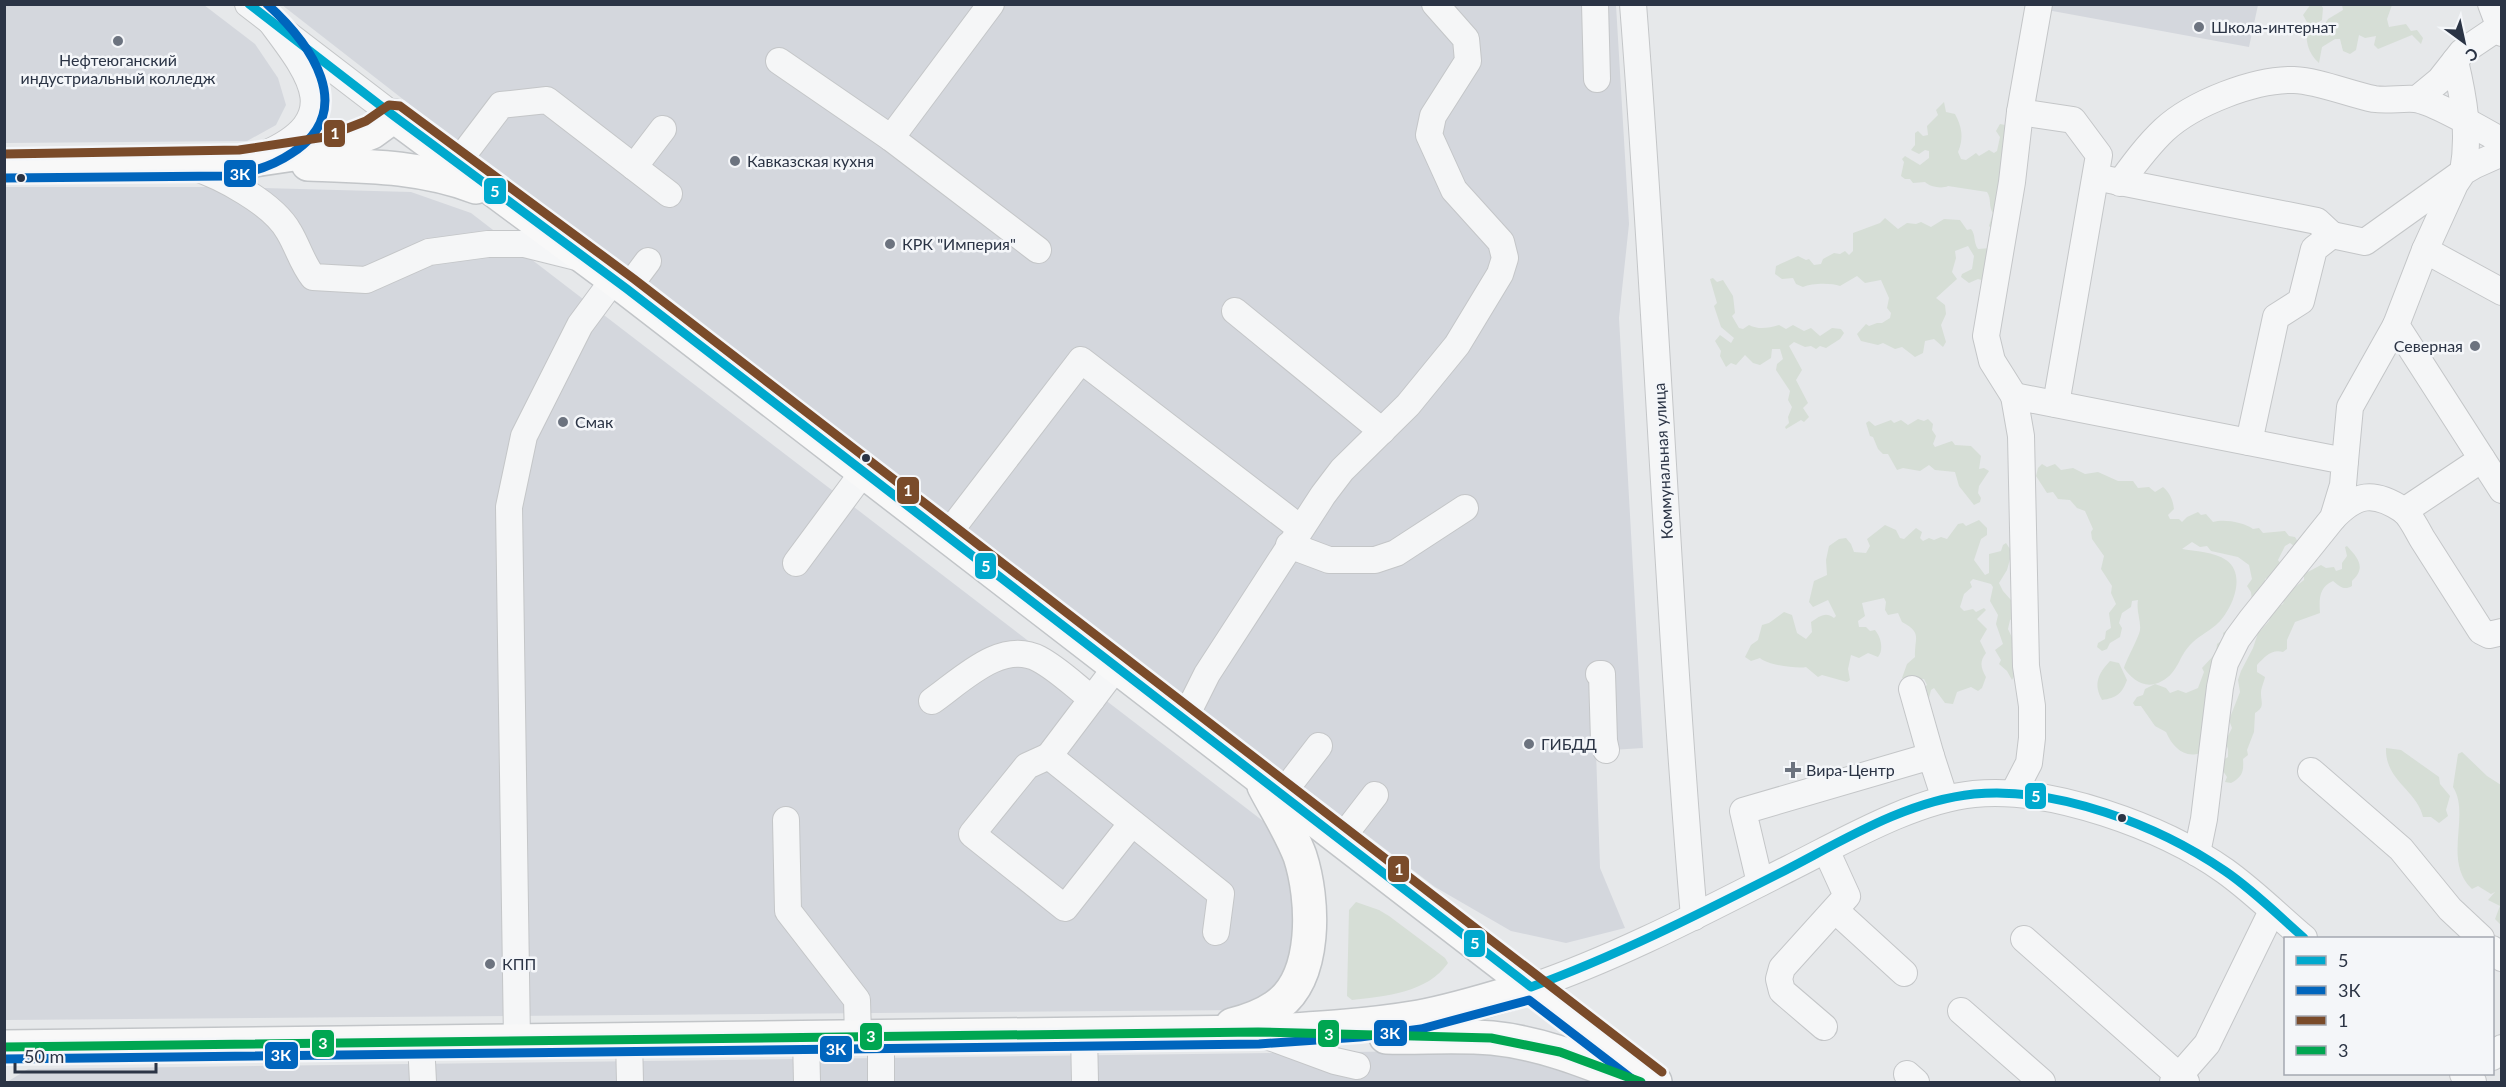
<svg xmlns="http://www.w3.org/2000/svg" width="2506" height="1087" viewBox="0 0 2506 1087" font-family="Lato,sans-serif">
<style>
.built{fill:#d4d7dd}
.green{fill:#d6ded6}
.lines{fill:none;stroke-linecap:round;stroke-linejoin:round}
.minor-casing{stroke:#c4c6c8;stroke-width:28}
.major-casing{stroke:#c2c5c8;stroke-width:36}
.minor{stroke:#f5f6f7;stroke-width:26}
.major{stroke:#f8f8f8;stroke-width:33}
.bus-1-casing{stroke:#f4f6f9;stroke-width:14}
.bus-2-casing{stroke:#f4f6f9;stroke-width:14}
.bus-3-casing{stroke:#f4f6f9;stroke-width:14}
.bus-4-casing{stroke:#f4f6f9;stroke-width:14}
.bus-1{stroke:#00a9ce;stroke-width:9}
.bus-2{stroke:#0065bd;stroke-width:9}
.bus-3{stroke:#7a4b2a;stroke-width:9}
.bus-4{stroke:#00a651;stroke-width:9}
.poi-dot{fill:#6c737f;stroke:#f4f6f9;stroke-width:2}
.bus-dot{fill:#2b3445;stroke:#f4f6f9;stroke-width:2}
.labels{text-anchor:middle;stroke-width:5;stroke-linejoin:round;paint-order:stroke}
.poi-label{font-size:16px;fill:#2b3445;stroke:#f4f6f9;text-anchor:start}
.street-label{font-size:16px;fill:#2b3445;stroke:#f4f6f9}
.line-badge{stroke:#f4f6f9;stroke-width:2}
.badge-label{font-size:16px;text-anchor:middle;font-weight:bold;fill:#fff}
</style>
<rect width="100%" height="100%" fill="#e6e8ea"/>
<g class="built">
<polygon points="4,5 204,5 255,44 278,78 286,105 276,125 247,141 5,143"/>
<polygon points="282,5 1616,5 1629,224 1619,318 1643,748 1596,751 1600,868 1625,928 1566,943 1511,931 1435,887 458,142"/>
<polygon points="2019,5 2258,5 2249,47"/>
<polygon points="4,187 226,187 411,192 471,213 1263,821 1279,847 1290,878 1296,913 1293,939 1283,977 1246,1010 5,1020"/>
<polygon points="1509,1050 1600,1082 7,1082 28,1069"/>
</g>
<g class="green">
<path d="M2311 4 2321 5 2323 8 2322 20 2314 25 2315 32H2320L2328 19 2343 10 2342 5H2392L2387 19 2389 27 2406 24 2411 31 2417 30 2423 38 2421 44 2412 35 2378 49 2374 45 2376 36 2365 38 2359 35 2356 50 2350 54 2343 51 2340 39H2335L2322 47 2319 63C2308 54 2304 38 2308 24L2303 15Z"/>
<path d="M1944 102 1946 112 1955 114C1962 127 1964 138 1958 152L1961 159 1966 160 1976 153 1979 156 1989 150 1994 153 1997 151 2000 137 1996 131 2000 124 2005 125 2010 133 1993 230 1989 226 1993 213C1988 206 1992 199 1987 192L1948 186C1942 189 1930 187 1925 182L1913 183 1910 179H1905L1901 176 1904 162 1902 159 1905 156 1920 165 1929 158V151L1925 150 1919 154 1911 150 1915 145V133L1918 131 1923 136 1928 135 1927 126 1938 115 1936 110Z"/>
<path d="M1885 218 1898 229 1907 223 1916 224 1921 222 1931 227 1944 219 1960 220 1967 230 1971 229C1976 235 1973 242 1978 249L1991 248 1985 281 1978 279 1969 283 1961 277 1962 274 1972 269 1974 256 1968 246 1955 251 1956 258 1952 272 1957 279 1936 298 1945 305 1946 314 1941 325 1946 342 1943 347 1934 339 1925 341 1923 353 1915 357 1902 347 1895 349 1883 343 1878 345 1861 341 1857 334 1866 324 1869 326 1877 323H1882L1890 318 1891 313 1887 308 1889 298 1881 280 1865 283 1857 276 1840 286C1832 283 1812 283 1803 287L1796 284 1793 278 1782 279 1775 274 1776 266 1798 256 1806 260 1809 259 1814 265 1821 264 1823 259 1834 253 1840 254 1845 251 1849 255 1853 251V233L1880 223Z"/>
<path d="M1713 278 1717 282 1723 280 1733 296 1735 313 1732 316 1739 328 1743 329 1749 325C1759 330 1768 328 1779 325L1786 329 1793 325 1804 331 1811 328 1820 336 1832 328 1841 329 1844 333 1840 339 1826 348 1820 346 1816 349 1811 346 1805 347 1794 342 1789 346 1802 370 1796 380 1808 403 1803 408 1809 417 1804 422 1801 420 1786 429 1785 427 1789 423 1788 417 1792 407 1788 400 1790 391 1776 370 1777 364 1783 359 1780 349H1772L1771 358 1760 365 1753 363 1745 355 1736 365 1731 363 1726 367 1720 356 1721 351 1715 341 1720 335 1731 343 1734 338 1721 327 1714 306 1717 303 1710 279Z"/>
<polygon points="1918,419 1924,421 1928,419 1933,424 1932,430 1936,436 1933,444 1935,447 1952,441 1955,445 1971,446 1981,456 1979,469 1984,468 1989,471 1979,486 1978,493 1981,498 1980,502 1974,505 1959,486 1955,472 1935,470 1929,465 1920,471 1903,468 1897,470 1888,454 1883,454 1878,449 1873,437 1870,436 1866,423 1869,421 1875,426 1891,420 1894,423 1901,420 1908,425"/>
<path d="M2042 464 2047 467 2055 464 2061 470 2073 468 2085 474 2098 472 2118 481H2133L2138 488 2149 487 2155 492 2163 487C2170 493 2173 500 2174 509L2168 515 2170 519H2179L2182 522 2187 517 2198 512 2201 515 2206 514 2213 522C2224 519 2243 522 2253 529L2259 528 2263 533 2285 531 2289 536 2295 537 2298 542 2294 546 2290 543 2285 546 2278 560 2282 566 2277 573 2265 579V585L2252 601 2251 592 2247 586 2252 579 2249 565 2238 557 2211 551 2207 546 2200 547 2192 542 2182 549C2194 551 2215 552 2226 560 2248 575 2231 612 2216 625 2208 632 2197 637 2190 645 2179 656 2178 673 2162 681 2146 690 2133 681 2124 668 2127 658 2139 637 2140 630 2141 620 2136 611 2138 600L2132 601 2131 607 2122 613 2119 623 2122 628 2120 637 2110 643 2107 649 2102 651 2097 647 2098 643 2105 639 2106 631 2111 628 2109 613 2116 604 2111 593 2112 586 2101 569 2104 556 2092 539 2091 532 2093 529 2085 511 2077 508 2070 500 2058 499 2053 492 2047 493 2036 476 2038 468Z"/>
<path d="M1979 520 1987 528V535L1981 539 1974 560 1985 575 1989 573V554L2001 551 2003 545 2006 543 2012 552 2007 570 1999 583 2003 591 2011 600 2017 599V616L2010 620 2008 629 2016 646 2012 657 2015 675 2012 680 2007 671 1999 664 2001 660 1995 650 2003 644 1996 624 1998 615 1990 601 1993 587 1991 584 1973 579 1970 582 1972 587 1964 594 1960 607 1964 611 1973 609 1976 612 1984 608 1986 610 1977 619 1987 629 1980 641 1986 653C1979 662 1981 668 1986 677L1982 688 1978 691 1971 687 1957 692 1953 704 1945 703 1934 688 1931 690 1929 698 1925 694 1924 687 1927 685 1924 679 1907 681 1902 678 1907 664 1915 657C1914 638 1923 633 1902 622L1898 613 1888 615 1885 610 1886 602 1884 598 1862 603 1865 616 1858 621 1859 627H1866L1870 631 1875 630C1881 637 1884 650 1878 657L1868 653 1859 658 1851 655 1848 669 1850 680 1847 682 1822 675 1818 677 1806 667C1798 669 1767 665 1760 658L1751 661 1745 657 1751 645 1758 640 1762 625 1769 623 1784 612 1792 615 1797 633 1806 639 1812 632 1811 622C1819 617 1825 611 1834 618L1836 616 1828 600 1813 607 1809 602 1814 581 1827 575 1826 560 1829 546 1839 539 1846 538 1851 544 1854 552 1866 553 1870 546 1867 539 1885 525 1896 530 1900 538 1904 539 1916 528 1922 532 1920 538 1923 541 1929 538 1934 540 1941 537 1947 539 1958 524 1963 523 1966 526Z"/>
<path d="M2347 546C2359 559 2366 568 2352 581V586C2344 591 2339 586 2333 581 2319 587 2319 599 2320 613L2295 622 2287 640V649L2283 652C2271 649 2265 657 2257 665V672L2265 677C2264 682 2261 688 2261 693 2261 703 2265 707 2255 713L2254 732 2247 750 2248 755 2243 759C2244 772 2242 777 2231 783L2225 782 2227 777 2223 771V760L2228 757V749L2225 742 2232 728 2229 720 2240 692 2238 680 2241 671 2253 648 2258 633 2269 621 2271 611 2283 604 2286 594 2304 580V574L2321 565 2326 568 2334 567 2336 571 2342 569V563L2347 556 2345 547Z"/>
<path d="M2226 631 2230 635 2200 753C2184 759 2172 746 2166 732L2155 726 2141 706H2135L2133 703 2137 697 2143 695 2145 689 2155 684 2166 688 2170 693 2178 690 2186 693 2198 688 2204 672 2202 668 2216 653 2217 644 2224 639 2223 633Z"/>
<path d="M2110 661 2119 663 2127 680C2122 694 2116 698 2102 700 2093 684 2098 674 2110 661Z"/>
<path d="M2386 748 2401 750 2439 777 2440 784 2450 796 2446 810 2448 816 2439 823 2431 817H2423C2417 790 2385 781 2386 748Z"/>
<path d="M2462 752 2487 776 2501 785V925L2495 919 2500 906 2488 900 2495 892 2491 894 2478 886 2472 889C2442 861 2471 815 2453 787L2458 754Z"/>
<path d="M1356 902 1379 910 1389 916 1445 958 1448 963C1427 993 1386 996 1352 1000L1347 996 1349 910Z"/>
</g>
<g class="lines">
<defs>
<g id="minor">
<polyline points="248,4 394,116"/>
<polyline points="1595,4 1597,79"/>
<path d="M1633 4C1657 308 1668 613 1694 917"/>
<polyline points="2491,4 2502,33"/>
<polyline points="779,61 891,138 991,4"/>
<polyline points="2417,99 2440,80 2462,52 2499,27"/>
<polyline points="2020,112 2073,120 2099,155 2056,404"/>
<polyline points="891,138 1038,250"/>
<polyline points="2502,153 2475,165 2463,172 2455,184 2425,250 2396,325 2502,490"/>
<path d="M265 154C347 118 309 73 271 22"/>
<polyline points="457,163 501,105 547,100 669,194"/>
<path d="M190 166C221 176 273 203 289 232 298 247 302 263 313 277L366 280 429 252 488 244H524L576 257"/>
<polyline points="634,167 663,129"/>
<polyline points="2105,179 2317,221 2332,235"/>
<path d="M2120 183C2134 164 2147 146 2164 130 2193 103 2255 79 2294 80 2319 81 2349 94 2374 99 2388 101 2402 98 2415 99 2433 101 2484 131 2502 141"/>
<polyline points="2425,250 2502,292"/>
<polyline points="627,289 648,261"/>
<polyline points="1235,311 1382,431"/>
<polyline points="2014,396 1992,361 1986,336 2012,182 2020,112 2039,4"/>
<path d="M2249 442 2276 317 2301 301 2314 249 2332 235 2365 242 2463 172C2470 134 2464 99 2455 61"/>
<polyline points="2345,461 2350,407 2396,325"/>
<polyline points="2404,511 2482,459"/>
<path d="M2333 518C2356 494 2373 490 2403 510 2411 516 2418 532 2423 540 2443 571 2462 601 2481 631L2489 635 2502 632"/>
<polyline points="947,535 1081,360 1300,528"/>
<polyline points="1289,545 1329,560 1375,560 1396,553 1465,508"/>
<polyline points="796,563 864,471"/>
<polyline points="1117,666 1049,756 1221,894 1216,932"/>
<polyline points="1599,674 1602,674 1604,741 1606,750"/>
<polyline points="1912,689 1931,756"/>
<path d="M932 701C961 681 1001 639 1039 659 1058 669 1075 686 1092 699"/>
<polyline points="1185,718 1207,674 1323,495 1342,470 1408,405 1457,345 1500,274 1505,258 1501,242 1454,190 1429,135 1433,116 1468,61 1466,39 1435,4"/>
<polyline points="1049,756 1027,766 972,834 1065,908 1132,823"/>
<polyline points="2311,771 2401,849 2450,909 2481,938"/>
<polyline points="2014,792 2029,763 2032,738 2032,706 2026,666 2021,436 2014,396 2345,461 2343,485 2333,518 2251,620 2237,639 2225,663 2220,687 2204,819 2197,853"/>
<polyline points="1282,794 1319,746"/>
<polyline points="786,820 788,911 857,1000 858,1036"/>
<polyline points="1341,839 1375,795"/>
<polyline points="1760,883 1743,811 1931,756 1945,799"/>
<polyline points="1835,910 1904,973"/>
<polyline points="2024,939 2179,1076 2173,1082"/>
<polyline points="2492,949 2502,958"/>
<path d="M1531 987C1621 956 1705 911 1790 868 1844 841 1914 800 1974 794 2050 786 2163 827 2225 871 2253 891 2278 916 2304 938"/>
<polyline points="1961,1011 2042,1082"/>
<polyline points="1824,1027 1782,991 1779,979 1782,968 1847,896 1826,850"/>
<polyline points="1084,1033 1085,1082"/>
<polyline points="1264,1035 1335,1061 1357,1066"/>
<polyline points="881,1036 881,1082"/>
<polyline points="806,1037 807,1082"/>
<polyline points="629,1039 630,1082"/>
<polyline points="517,1041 509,507 524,436 580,325 614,279"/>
<polyline points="421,1042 423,1082"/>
<polyline points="2492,1057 2502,1048"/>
<polyline points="1907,1074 1916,1082"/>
<polyline points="2463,1074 2473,1082"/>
<polyline points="2186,1082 2179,1076 2207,1044 2272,911"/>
</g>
<g id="major">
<path d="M308 164C365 166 421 166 476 187"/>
<polyline points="4,166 240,162 328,149 372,132 394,116 627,289 1655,1082"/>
<path d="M1232 1025C1247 1021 1262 1016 1275 1007 1318 979 1314 899 1300 856 1291 832 1276 809 1264 786"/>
<path d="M1386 1037C1421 1038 1457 1035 1492 1038 1543 1043 1590 1063 1637 1081"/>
<path d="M4 1047 1258 1032C1312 1029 1366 1026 1419 1017 1457 1010 1494 998 1531 987"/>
</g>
</defs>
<use href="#minor" class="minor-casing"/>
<use href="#major" class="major-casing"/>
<use href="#minor" class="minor"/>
<use href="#major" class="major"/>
<defs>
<path id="bus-1" d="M249 4 394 116 627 289 1531 987C1616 956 1697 915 1778 874 1839 843 1904 801 1974 794 2056 786 2158 825 2225 871 2253 890 2278 915 2304 938"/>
<g id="bus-2">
<path d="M4 178 227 176C250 173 273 166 292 153 359 110 310 43 267 4"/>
<polyline points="4,1059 1259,1044 1360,1037 1421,1029 1529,1000 1636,1082"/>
</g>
<polyline id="bus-3" points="4,154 239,150 325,137 366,121 389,105 400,106 634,279 1662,1072"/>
<polyline id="bus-4" points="4,1047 1258,1032 1491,1038 1560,1052 1641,1082"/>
</defs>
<use href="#bus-1" class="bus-1-casing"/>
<use href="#bus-2" class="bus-2-casing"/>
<use href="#bus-3" class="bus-3-casing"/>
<use href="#bus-4" class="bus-4-casing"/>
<use href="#bus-1" class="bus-1"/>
<use href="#bus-2" class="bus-2"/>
<use href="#bus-3" class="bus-3"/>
<use href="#bus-4" class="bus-4"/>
</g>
<g class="poi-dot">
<circle cx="2199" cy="27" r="6"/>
<circle cx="118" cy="41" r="6"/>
<circle cx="735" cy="161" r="6"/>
<circle cx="890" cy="244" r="6"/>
<circle cx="2475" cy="346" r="6"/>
<circle cx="563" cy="422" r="6"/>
<circle cx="1529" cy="744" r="6"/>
<path d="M1790 761h6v6h6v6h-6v6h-6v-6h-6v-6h6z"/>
<circle cx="490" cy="964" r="6"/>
</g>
<g class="bus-dot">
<circle cx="21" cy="178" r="5"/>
<circle cx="866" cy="458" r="5"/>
<circle cx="2122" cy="818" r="5"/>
</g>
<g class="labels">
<g class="poi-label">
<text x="2211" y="33">Школа-интернат</text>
<text x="118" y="66" text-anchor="middle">Нефтеюганский<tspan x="118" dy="18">индустриальный колледж</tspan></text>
<text x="747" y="167">Кавказская кухня</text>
<text x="902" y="250">КРК "Империя"</text>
<text x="2463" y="352" text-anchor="end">Северная</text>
<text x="575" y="428">Смак</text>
<text x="1541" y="750">ГИБДД</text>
<text x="1806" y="776">Вира-Центр</text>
<text x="502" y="970">КПП</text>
</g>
<g class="street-label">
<text transform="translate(1663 461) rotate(-93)" y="6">Коммунальная улица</text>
</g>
</g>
<g class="line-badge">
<rect x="323" y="119" width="23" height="29" rx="6" fill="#7a4b2a"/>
<rect x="223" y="159" width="34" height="29" rx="6" fill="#0065bd"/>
<rect x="483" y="177" width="24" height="28" rx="6" fill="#00a9ce"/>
<rect x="896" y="476" width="24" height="29" rx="6" fill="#7a4b2a"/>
<rect x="974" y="552" width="23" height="28" rx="6" fill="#00a9ce"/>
<rect x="2024" y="782" width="23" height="28" rx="6" fill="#00a9ce"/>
<rect x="1387" y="855" width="23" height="28" rx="6" fill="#7a4b2a"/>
<rect x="1463" y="929" width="23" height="29" rx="6" fill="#00a9ce"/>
<rect x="1373" y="1019" width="35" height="28" rx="6" fill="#0065bd"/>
<rect x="1317" y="1019" width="23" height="29" rx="6" fill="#00a651"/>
<rect x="859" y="1022" width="24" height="29" rx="6" fill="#00a651"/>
<rect x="311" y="1029" width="24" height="29" rx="6" fill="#00a651"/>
<rect x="819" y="1035" width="34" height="28" rx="6" fill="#0065bd"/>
<rect x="264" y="1041" width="35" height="29" rx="6" fill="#0065bd"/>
</g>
<g class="badge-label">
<text x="335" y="139">1</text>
<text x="240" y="180">3К</text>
<text x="495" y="197">5</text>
<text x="908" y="496">1</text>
<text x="986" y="572">5</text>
<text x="2036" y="802">5</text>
<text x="1399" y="875">1</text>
<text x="1475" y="949">5</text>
<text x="1390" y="1039">3К</text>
<text x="1329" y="1040">3</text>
<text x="871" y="1042">3</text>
<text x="323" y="1049">3</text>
<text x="836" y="1055">3К</text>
<text x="281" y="1061">3К</text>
</g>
<rect width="2506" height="1087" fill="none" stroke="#2b3445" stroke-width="12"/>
<rect x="2284" y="937" width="210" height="138" fill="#f4f6f9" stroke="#a4a8b1" stroke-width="1.5"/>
<rect x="2296" y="956" width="30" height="9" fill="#00a9ce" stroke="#a4a8b1" stroke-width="1.5"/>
<text x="2338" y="967" font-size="18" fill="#2b3445">5</text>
<rect x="2296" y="986" width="30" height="9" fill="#0065bd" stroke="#a4a8b1" stroke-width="1.5"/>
<text x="2338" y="997" font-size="18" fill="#2b3445">3К</text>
<rect x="2296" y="1016" width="30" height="9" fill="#7a4b2a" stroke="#a4a8b1" stroke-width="1.5"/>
<text x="2338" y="1027" font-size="18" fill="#2b3445">1</text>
<rect x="2296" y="1046" width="30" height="9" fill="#00a651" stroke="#a4a8b1" stroke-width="1.5"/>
<text x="2338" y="1057" font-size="18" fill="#2b3445">3</text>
<g transform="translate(2464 42) rotate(147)" stroke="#f4f6f9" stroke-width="4.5" paint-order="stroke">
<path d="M0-4.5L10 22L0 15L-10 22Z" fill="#2b3445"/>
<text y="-9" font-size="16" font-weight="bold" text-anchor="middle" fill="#2b3445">С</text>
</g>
<path d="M15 1063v9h141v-9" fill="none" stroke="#2b3445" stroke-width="3"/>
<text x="24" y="1063" font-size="18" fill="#2b3445" stroke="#f4f6f9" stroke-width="4.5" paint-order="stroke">50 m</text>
</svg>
